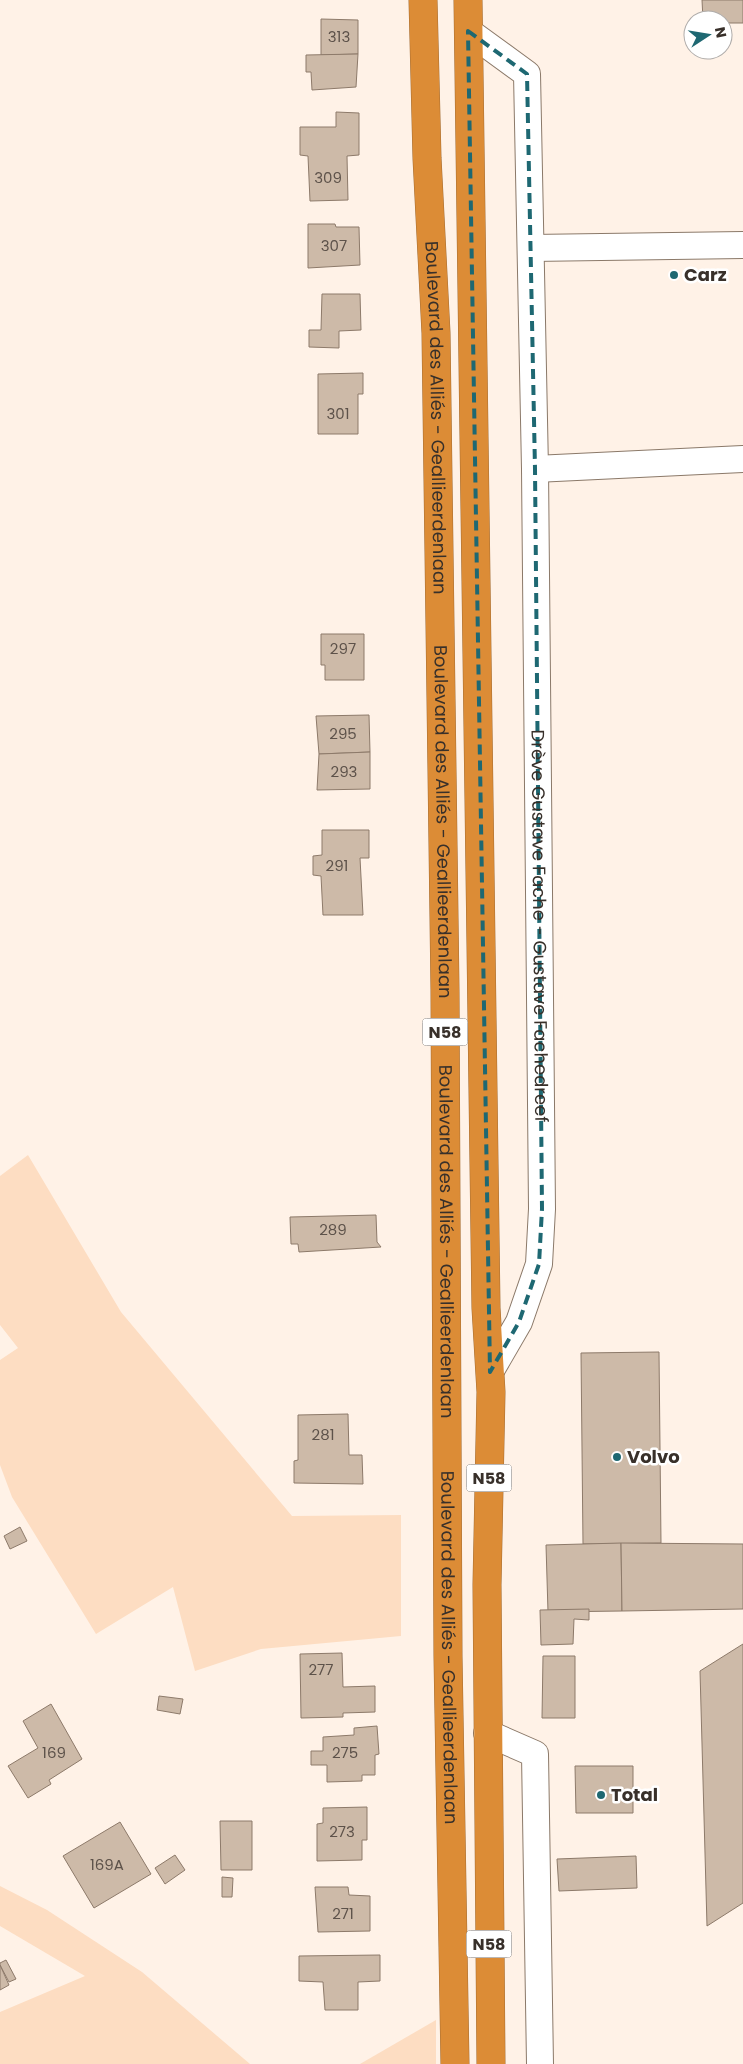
<svg xmlns="http://www.w3.org/2000/svg" width="743" height="2064" viewBox="0 0 743 2064" font-family="Poppins,sans-serif">
<style>
.green{fill:#fdddc2}
.building{fill:#cdbaa8;stroke:#8d7a6a}
.lines{fill:none;stroke-linecap:round;stroke-linejoin:round}
.street-casing{stroke:#8b7969;stroke-width:28}
.highway-casing{stroke:#a36c32;stroke-width:29}
.street{stroke:#fff;stroke-width:26}
.highway{stroke:#dc8c36;stroke-width:28}
.marked{fill:none;stroke:#1e6872;stroke-width:4;stroke-dasharray:10 6;stroke-linejoin:round}
.poi-dot{fill:#1e6872;stroke:#fff;stroke-width:2}
.labels{text-anchor:middle;stroke-width:5;stroke-linejoin:round;paint-order:stroke}
.number-label{font-size:15px;fill:#5d524a}
.shield{fill:#fff;stroke:#746e6a;stroke-width:1}
.shield-label{font-size:16px;font-weight:bold;fill:#38302a}
.poi-label{font-size:18px;font-weight:bold;fill:#38302a;stroke:#fff;text-anchor:start}
.street-label{font-size:18px;fill:#38302a;stroke:#fff}
</style>
<rect width="100%" height="100%" fill="#fff2e7"/>
<g class="green">
<polygon points="28,1155 121,1312 292,1516 401,1515 401,1636 261,1649 195,1671 173,1587 96,1634 12,1497 0,1465 0,1360 18,1348 0,1325 0,1176"/>
<polygon points="0,1886 47,1910 142,1972 250,2064 0,2064 0,2012 85,1976 0,1926"/>
<polygon points="436,2020 436,2064 360,2064"/>
</g>
<g class="building">
<polygon points="702,0 743,0 743,23 723,23 723,20 703,20"/>
<polygon points="321,19 358,20 358,54 321,55"/>
<polygon points="358,54 356,87 312,90 311,72 306,72 306,55"/>
<polygon points="336,112 359,113 359,155 347,156 348,200 310,201 308,156 300,155 300,127 336,127"/>
<polygon points="308,224 335,224 336,227 359,227 360,265 308,268"/>
<polygon points="322,294 360,294 361,330 339,331 339,348 309,347 309,330 321,330"/>
<polygon points="363,373 363,394 358,394 358,434 318,434 318,374"/>
<polygon points="321,634 364,634 364,680 325,680 325,665 321,665"/>
<polygon points="369,715 370,752 319,754 316,716"/>
<polygon points="370,752 370,789 317,790 319,754"/>
<polygon points="322,830 369,830 369,858 360,858 363,915 323,915 321,876 313,875 313,856 322,855"/>
<polygon points="376,1215 377,1242 381,1247 299,1252 298,1244 291,1244 290,1217"/>
<polygon points="659,1352 661,1543 583,1544 581,1353"/>
<polygon points="348,1414 349,1455 362,1455 363,1484 294,1483 294,1461 298,1460 298,1415"/>
<polygon points="20,1527 27,1541 10,1549 4,1536"/>
<polygon points="621,1543 622,1611 548,1612 546,1545"/>
<polygon points="621,1543 743,1544 743,1609 622,1611"/>
<polygon points="589,1609 589,1620 574,1619 573,1644 541,1645 540,1610"/>
<polygon points="743,1644 743,1903 707,1926 700,1671"/>
<polygon points="342,1653 343,1687 375,1686 375,1712 343,1713 343,1717 301,1718 300,1654"/>
<polygon points="543,1656 575,1656 575,1718 542,1718"/>
<polygon points="159,1696 183,1699 180,1714 157,1710"/>
<polygon points="51,1704 82,1759 49,1780 51,1784 28,1798 8,1766 38,1748 23,1721"/>
<polygon points="377,1726 379,1754 375,1755 375,1775 362,1775 362,1781 327,1782 327,1765 311,1765 311,1751 323,1751 323,1737 354,1735 354,1728"/>
<polygon points="575,1766 633,1766 633,1813 576,1813"/>
<polygon points="367,1807 367,1840 362,1840 362,1860 317,1861 317,1824 323,1823 323,1808"/>
<polygon points="220,1821 252,1821 252,1870 221,1870"/>
<polygon points="120,1822 151,1874 94,1908 63,1856"/>
<polygon points="175,1855 185,1870 165,1884 155,1868"/>
<polygon points="636,1856 637,1888 559,1891 557,1859"/>
<polygon points="222,1877 233,1878 232,1897 222,1897"/>
<polygon points="315,1887 348,1887 349,1895 370,1896 370,1931 318,1932"/>
<polygon points="380,1955 380,1981 358,1982 358,2010 325,2010 323,1982 299,1981 299,1956"/>
<polygon points="6,1960 16,1979 9,1982 0,1965 0,1963"/>
<polygon points="0,1965 9,1985 0,1990"/>
</g>
<g class="lines">
<defs>
<g id="street">
<path id="s1" d="M468 31 527 74 535 469 542 1209 539 1264 519 1322 490 1372"/>
<polyline points="531,248 743,245"/>
<polyline points="535,469 743,459"/>
<polyline points="487,1733 535,1754 540,2064"/>
</g>
<g id="highway">
<path id="s2" d="M423 0 427 158 436 333 445 990 448 1656 455 2064"/>
<polyline points="468,0 486,1308 491,1392 487,1585 491,2064"/>
</g>
</defs>
<use href="#street" class="street-casing"/>
<use href="#highway" class="highway-casing"/>
<use href="#street" class="street"/>
<use href="#highway" class="highway"/>
</g>
<path class="marked" d="M468 31 527 74 535 469 542 1209 539 1264 519 1322 490 1372Z"/>
<g class="poi-dot">
<circle cx="674" cy="275" r="5"/>
<circle cx="617" cy="1457" r="5"/>
<circle cx="601" cy="1795" r="5"/>
</g>
<g class="labels">
<g class="number-label">
<text x="339" y="42">313</text>
<text x="328" y="183">309</text>
<text x="334" y="251">307</text>
<text x="338" y="419">301</text>
<text x="343" y="654">297</text>
<text x="343" y="739">295</text>
<text x="344" y="777">293</text>
<text x="337" y="871">291</text>
<text x="333" y="1235">289</text>
<text x="323" y="1440">281</text>
<text x="321" y="1675">277</text>
<text x="54" y="1758">169</text>
<text x="345" y="1758">275</text>
<text x="342" y="1837">273</text>
<text x="107" y="1870">169A</text>
<text x="343" y="1919">271</text>
</g>
<g class="shield">
<rect x="422.5" y="1018.5" width="45" height="27" rx="4"/>
<rect x="466.5" y="1464.5" width="45" height="27" rx="4"/>
<rect x="466.5" y="1930.5" width="45" height="27" rx="4"/>
</g>
<g class="shield-label">
<text x="445" y="1038">N58</text>
<text x="489" y="1484">N58</text>
<text x="489" y="1950">N58</text>
</g>
<g class="poi-label">
<text x="684" y="281">Carz</text>
<text x="627" y="1463">Volvo</text>
<text x="611" y="1801">Total</text>
</g>
<g class="street-label">
<text dy="6" stroke="none"><textPath href="#s2" startOffset="418">Boulevard des Alliés - Geallieerdenlaan</textPath></text>
<text dy="6" stroke="none"><textPath href="#s2" startOffset="822">Boulevard des Alliés - Geallieerdenlaan</textPath></text>
<text dy="6" stroke="none"><textPath href="#s1" startOffset="925">Drève Gustave Fache - Gustave Fachedreef</textPath></text>
<text dy="6" stroke="none"><textPath href="#s2" startOffset="1242">Boulevard des Alliés - Geallieerdenlaan</textPath></text>
<text dy="6" stroke="none"><textPath href="#s2" startOffset="1648">Boulevard des Alliés - Geallieerdenlaan</textPath></text>
</g>
</g>
<g transform="translate(708 35) rotate(78)"><circle r="24" fill="#ffffff" stroke="#afacaa"/>
<path d="M0-4L9 19L0 12L-9 19Z" fill="#1e6872"/>
<text y="-8" font-size="14" font-weight="bold" text-anchor="middle" fill="#38302a">N</text>
</g>
</svg>
